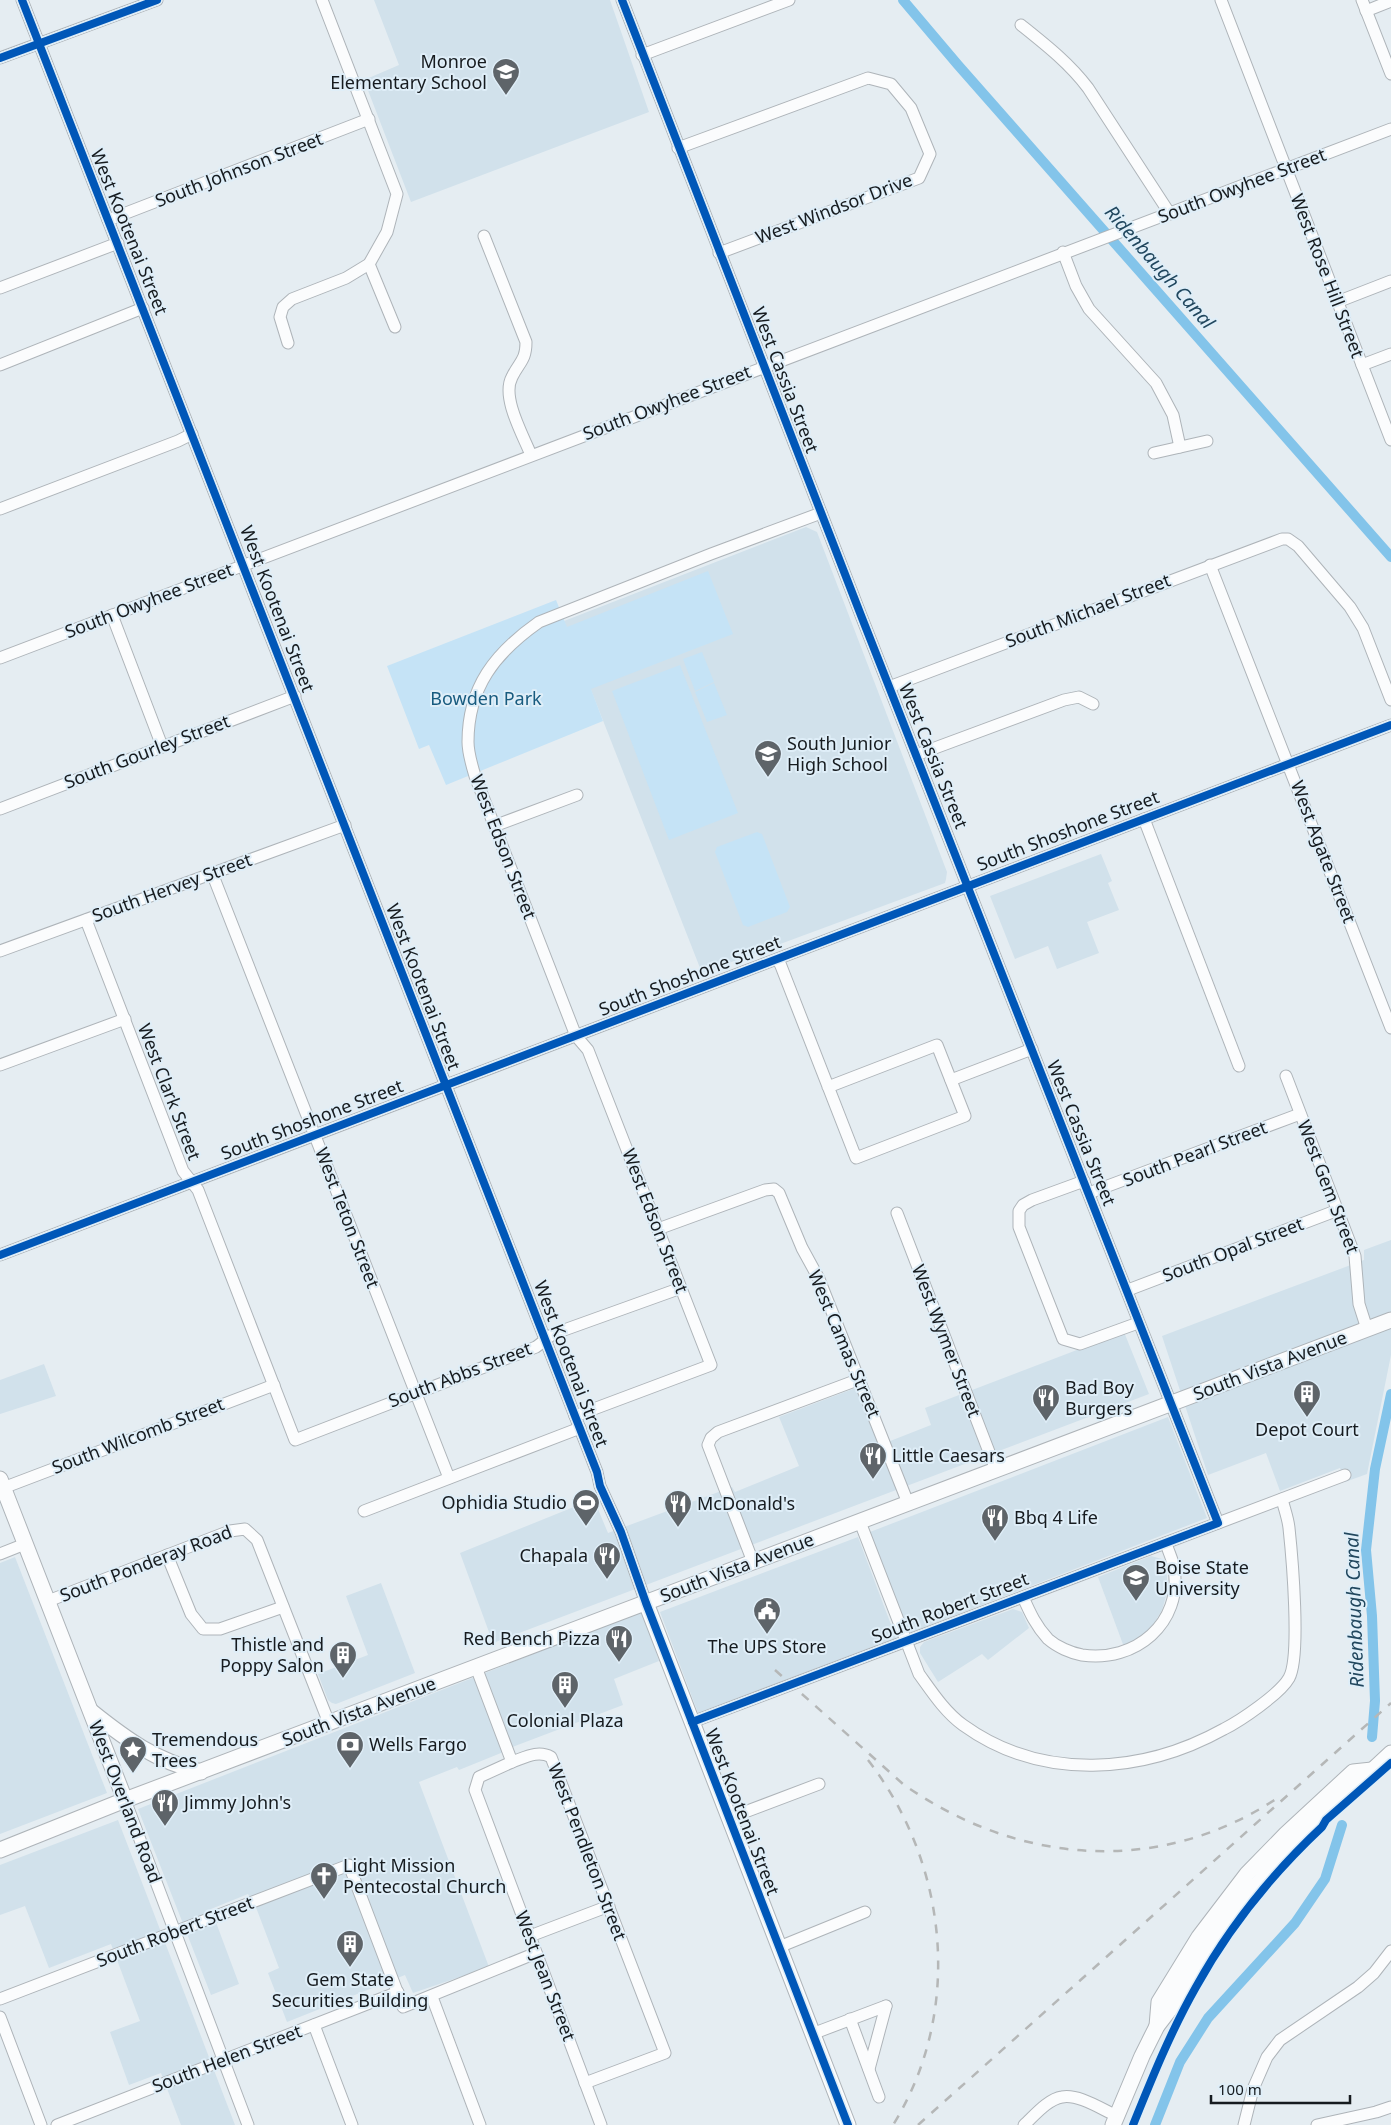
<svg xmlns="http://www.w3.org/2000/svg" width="1391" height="2125" viewBox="0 0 1391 2125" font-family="'Noto Sans',sans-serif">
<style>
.built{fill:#d1e1eb}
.green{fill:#c5e3f6}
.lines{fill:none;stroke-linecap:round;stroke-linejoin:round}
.canal{stroke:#83c4ea;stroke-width:10}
.minor-casing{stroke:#aeb4b9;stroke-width:13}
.major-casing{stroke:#aeb4b9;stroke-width:17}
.minor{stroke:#fbfcfd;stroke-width:11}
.major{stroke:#fbfcfd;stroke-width:15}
.rail{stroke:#b5b7b7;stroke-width:2.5;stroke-dasharray:9 9;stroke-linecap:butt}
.cycleway-casing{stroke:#dfeef8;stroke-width:11}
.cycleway{stroke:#0057b8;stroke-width:8}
.labels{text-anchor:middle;stroke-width:4;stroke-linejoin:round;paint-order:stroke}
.poi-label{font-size:18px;fill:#161b1f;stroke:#dfeef8;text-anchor:start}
.street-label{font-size:18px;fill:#161b1f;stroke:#dfeef8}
.park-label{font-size:18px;fill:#185b7f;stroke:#dfeef8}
.water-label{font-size:19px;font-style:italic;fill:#21475e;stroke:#dfeef8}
</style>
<rect width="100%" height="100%" fill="#e5edf2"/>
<g class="built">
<polygon points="374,0 610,0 649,112 411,202 364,80 399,65"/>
<polygon points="806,527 817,532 947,872 946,879 945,883 702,973 564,621"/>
<polygon points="1101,854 1112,881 1108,883 1119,910 1087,922 1099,953 1057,969 1048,946 1015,959 990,896"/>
<polygon points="1391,1240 1391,1355 1367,1474 1345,1482 1340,1468 1280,1491 1266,1453 1208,1475 1162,1336 1364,1260 1364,1250"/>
<polygon points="1124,1332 1149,1394 493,1643 460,1553 596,1498 597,1501 595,1502 608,1533 732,1487 735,1492 799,1466 779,1417 858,1387 880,1445 931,1425 925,1408"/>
<polygon points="44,1364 56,1396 0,1414 0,1380"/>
<polygon points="1168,1417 1207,1518 909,1633 870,1532"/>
<polygon points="858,1537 896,1638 698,1713 660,1612"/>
<polygon points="1151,1556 1162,1559 1167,1576 1167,1593 1162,1610 1153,1625 1142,1636 1124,1647 1098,1577"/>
<polygon points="15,1557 107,1793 0,1834 0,1563"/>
<polygon points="381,1583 415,1673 336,1704 332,1703 328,1700 318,1674 368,1655 346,1596"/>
<polygon points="1013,1609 1022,1612 1029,1628 988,1660 982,1654 938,1682 920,1653 920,1647 924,1642"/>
<polygon points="643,1611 659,1661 614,1679 623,1705 515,1746 501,1753 459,1770 457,1767 419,1782 489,1967 413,1993 405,1975 287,2022 268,1973 279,1968 257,1910 248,1894 211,1909 239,1984 211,1995 138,1809"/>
<polygon points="118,1820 235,2125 181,2125 161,2073 129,2085 110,2032 140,2021 111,1944 49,1968 25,1906 0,1915 0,1865"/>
</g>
<g class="green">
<polygon points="708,571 733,634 591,689 603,721 446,785 429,745 419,749 387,666 556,600 567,627"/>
<polygon points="702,652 714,682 695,691 683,659"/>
<polygon points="680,665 738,813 669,840 612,691"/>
<polygon points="714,683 727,715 707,722 695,692"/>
<polygon points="757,832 762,834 790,907 787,912 748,927 743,925 715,852 717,847"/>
</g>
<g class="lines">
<g class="canal">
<polyline points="903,0 958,65 1391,557"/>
<polyline points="1372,1737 1375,1701 1372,1616 1366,1550 1375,1469 1391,1394"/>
<polyline points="1155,2125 1180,2062 1208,2018 1295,1923 1325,1879 1342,1825"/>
</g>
<defs>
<g id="minor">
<polyline points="22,0 575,1416 597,1472 600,1486 621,1532 646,1603"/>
<polyline points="622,0 862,618 1218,1523"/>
<polyline points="1221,0 1391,440"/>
<polyline points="1362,0 1391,74"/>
<polyline points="1366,11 1391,1"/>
<path d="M1021 25C1046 45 1069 63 1088 88L1170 214"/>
<polyline points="642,55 789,0"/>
<polyline points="0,58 157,0"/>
<polyline points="678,148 868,78 891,84 911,108 930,154 919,178 719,253"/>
<polyline points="108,220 369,119"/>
<path d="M484 236 526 342C526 361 519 362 512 377 501 397 523 435 531 455"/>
<polyline points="1063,252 1076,286 1089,309 1156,383 1173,415 1180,447"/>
<polyline points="369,264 395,327"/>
<polyline points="0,288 118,243"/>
<polyline points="1337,302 1391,281"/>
<polyline points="288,343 280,317 283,307 292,299 346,278 369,264 387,232 397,194 322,0"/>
<polyline points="0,365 143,308"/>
<polyline points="1362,365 1391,354"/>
<polyline points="1154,453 1207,441"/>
<polyline points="0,509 178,441 192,434"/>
<polyline points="1210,565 1391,1028"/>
<polyline points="112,615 162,746"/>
<polyline points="0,658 1391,129"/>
<polyline points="889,687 1282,539 1288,539 1298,546 1350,607 1363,628 1391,700"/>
<polyline points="916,755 1064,700 1079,697 1093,704"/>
<polyline points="0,809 295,696"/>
<polyline points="1144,819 1239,1066"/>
<polyline points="494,826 577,795"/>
<polyline points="212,873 449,1478"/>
<polyline points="86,920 183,1171 198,1190 295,1440 536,1347 553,1334 681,1288"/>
<polyline points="0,951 345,825"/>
<polyline points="778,959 781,966 856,1158 965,1116 937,1045 828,1087"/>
<polyline points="0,1065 125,1019"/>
<polyline points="1286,1076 1355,1256 1359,1304 1367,1329"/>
<polyline points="951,1080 1032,1049"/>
<polyline points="1084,1181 1032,1200 1023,1205 1019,1211 1019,1227 1063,1339 1080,1344 1138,1323"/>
<polyline points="1089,1193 1300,1114"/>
<polyline points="897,1213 996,1470"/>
<polyline points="658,1229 765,1190 774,1189 779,1193 802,1248 819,1279 908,1503"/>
<polyline points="0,1255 1391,725"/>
<polyline points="1128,1290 1338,1210"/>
<path d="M575 1416 711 1365 588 1050 576 1036 475 776C472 766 468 753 468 742 468 687 495 653 539 622L711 554 821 513"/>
<polyline points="3,1488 274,1385"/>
<polyline points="364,1511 580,1428"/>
<path d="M860 1522 919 1674C932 1692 945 1712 963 1725 1042 1782 1143 1774 1224 1729 1240 1721 1280 1694 1289 1678 1301 1657 1292 1556 1289 1528 1288 1518 1284 1508 1282 1499"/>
<polyline points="0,1554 25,1544"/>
<polyline points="167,1555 191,1614 203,1629 220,1629 283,1607"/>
<polyline points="753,1562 708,1445 711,1438 718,1432 860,1379"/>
<path d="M1023 1597C1030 1613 1036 1626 1048 1639 1057 1647 1071 1653 1082 1655 1135 1663 1183 1623 1174 1568 1173 1560 1168 1551 1166 1543"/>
<polyline points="48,1601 230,1531 245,1529 257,1540 329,1723"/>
<path d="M476 1667 512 1762C526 1757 538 1750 551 1757L665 2053 585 2083"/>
<polyline points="692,1722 1345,1475"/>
<polyline points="512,1762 479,1777 475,1790 601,2125"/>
<polyline points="125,1800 248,2125"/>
<polyline points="729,1818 819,1784"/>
<polyline points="530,1936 609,1906"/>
<polyline points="779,1947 865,1912"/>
<polyline points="432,1997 480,2125"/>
<polyline points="0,1999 349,1865 403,2007 536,1953"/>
<polyline points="0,2017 41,2125"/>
<polyline points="850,2019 879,2097"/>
<polyline points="314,2025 352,2125"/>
<polyline points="812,2034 886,2006"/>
<polyline points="869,2069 886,2006"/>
<polyline points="57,2125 398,1992"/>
<path d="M1024 2125C1034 2116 1048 2099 1062 2097 1079 2094 1101 2109 1117 2116"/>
<polyline points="1244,2125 1253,2089 1267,2057 1280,2040 1358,1987 1374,1973 1391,1951"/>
<polyline points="1317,2125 1376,2112 1391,2107"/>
</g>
<g id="major">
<polyline points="0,1479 125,1800"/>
<polyline points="646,1603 848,2125"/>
<path d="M92 1712C127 1740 156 1761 201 1772"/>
<polyline points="0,1850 125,1800 1391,1320"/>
<polyline points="1157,2026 1159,2002 1199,1937 1247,1874 1286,1834 1353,1772 1372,1770"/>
<polyline points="1113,2125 1142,2056 1157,2026 1177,2000 1209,1946 1247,1896 1292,1845 1391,1753"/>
</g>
</defs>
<use href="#minor" class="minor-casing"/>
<use href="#major" class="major-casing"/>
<use href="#minor" class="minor"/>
<use href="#major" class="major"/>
<g class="rail">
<path d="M775 1670 903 1784C1016 1864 1157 1877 1276 1799"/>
<path d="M868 1760C948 1863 964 2011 893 2125"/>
<polyline points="918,2125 1391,1703"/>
</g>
<defs>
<g id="cycleway">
<polyline points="22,0 575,1416 597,1472 600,1486 621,1532 646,1603 848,2125"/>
<polyline points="622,0 862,618 1218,1523 692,1722"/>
<polyline points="0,58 157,0"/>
<polyline points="0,1255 1391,725"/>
<path d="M1133 2125C1152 2078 1171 2031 1196 1987 1229 1927 1273 1873 1322 1827L1326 1820 1391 1763"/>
</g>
</defs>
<use href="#cycleway" class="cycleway-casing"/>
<use href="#cycleway" class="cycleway"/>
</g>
<defs>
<symbol id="school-pin" viewBox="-11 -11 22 30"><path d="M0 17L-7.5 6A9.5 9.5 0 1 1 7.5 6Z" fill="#5e6469" stroke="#dfeef8"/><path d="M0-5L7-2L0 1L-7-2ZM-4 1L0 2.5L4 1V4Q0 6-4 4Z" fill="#fff"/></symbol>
<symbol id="building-pin" viewBox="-11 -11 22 30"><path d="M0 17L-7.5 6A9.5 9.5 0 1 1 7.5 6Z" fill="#5e6469" stroke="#dfeef8"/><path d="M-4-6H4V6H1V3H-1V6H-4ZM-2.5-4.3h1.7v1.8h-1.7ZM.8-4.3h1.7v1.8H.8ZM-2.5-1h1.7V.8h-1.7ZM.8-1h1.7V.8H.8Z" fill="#fff"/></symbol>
<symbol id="restaurant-pin" viewBox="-11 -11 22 30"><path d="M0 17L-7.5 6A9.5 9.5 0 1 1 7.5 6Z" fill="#5e6469" stroke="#dfeef8"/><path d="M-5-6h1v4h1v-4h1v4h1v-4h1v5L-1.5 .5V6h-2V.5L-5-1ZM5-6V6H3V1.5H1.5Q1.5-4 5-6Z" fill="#fff"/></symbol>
<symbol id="stadium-pin" viewBox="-11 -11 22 30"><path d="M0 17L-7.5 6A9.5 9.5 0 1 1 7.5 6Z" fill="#5e6469" stroke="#dfeef8"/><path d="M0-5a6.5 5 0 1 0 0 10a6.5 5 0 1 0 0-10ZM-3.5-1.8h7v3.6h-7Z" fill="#fff"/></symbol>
<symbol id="university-pin" viewBox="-11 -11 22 30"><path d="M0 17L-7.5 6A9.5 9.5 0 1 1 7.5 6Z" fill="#5e6469" stroke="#dfeef8"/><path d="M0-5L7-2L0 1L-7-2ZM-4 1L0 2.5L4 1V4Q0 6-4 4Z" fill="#fff"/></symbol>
<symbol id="civic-pin" viewBox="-11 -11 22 30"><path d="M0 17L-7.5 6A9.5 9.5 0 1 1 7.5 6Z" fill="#5e6469" stroke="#dfeef8"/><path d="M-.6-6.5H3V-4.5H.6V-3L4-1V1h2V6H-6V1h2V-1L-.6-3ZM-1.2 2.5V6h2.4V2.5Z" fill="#fff"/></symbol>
<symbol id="bank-pin" viewBox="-11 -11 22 30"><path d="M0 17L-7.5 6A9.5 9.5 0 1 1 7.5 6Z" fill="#5e6469" stroke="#dfeef8"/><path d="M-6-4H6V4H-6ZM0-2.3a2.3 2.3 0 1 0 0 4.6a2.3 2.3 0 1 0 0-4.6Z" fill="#fff"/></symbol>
<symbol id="sight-pin" viewBox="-11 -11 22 30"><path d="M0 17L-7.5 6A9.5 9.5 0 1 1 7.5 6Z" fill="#5e6469" stroke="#dfeef8"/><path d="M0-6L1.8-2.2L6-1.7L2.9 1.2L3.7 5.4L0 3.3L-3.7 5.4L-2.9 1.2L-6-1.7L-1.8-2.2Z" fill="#fff"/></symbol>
<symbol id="church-pin" viewBox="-11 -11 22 30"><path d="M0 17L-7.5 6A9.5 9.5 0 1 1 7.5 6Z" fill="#5e6469" stroke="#dfeef8"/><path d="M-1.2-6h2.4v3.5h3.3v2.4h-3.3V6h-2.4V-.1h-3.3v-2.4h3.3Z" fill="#fff"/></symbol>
</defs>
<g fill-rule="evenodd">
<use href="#school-pin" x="490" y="56" width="32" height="43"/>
<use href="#school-pin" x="752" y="738" width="32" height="43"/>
<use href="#building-pin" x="1291" y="1378" width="32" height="43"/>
<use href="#restaurant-pin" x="1030" y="1382" width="32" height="43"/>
<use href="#restaurant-pin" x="857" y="1440" width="32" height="43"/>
<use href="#stadium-pin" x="570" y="1487" width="32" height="43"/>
<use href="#restaurant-pin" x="662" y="1488" width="32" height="43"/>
<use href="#restaurant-pin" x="979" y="1502" width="32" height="43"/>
<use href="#restaurant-pin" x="591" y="1540" width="32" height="43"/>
<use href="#university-pin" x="1120" y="1562" width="32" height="43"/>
<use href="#civic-pin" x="751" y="1595" width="32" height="43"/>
<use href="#restaurant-pin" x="603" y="1623" width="32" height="43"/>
<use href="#building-pin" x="327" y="1639" width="32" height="43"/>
<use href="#building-pin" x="549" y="1669" width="32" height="43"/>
<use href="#bank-pin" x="334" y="1729" width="32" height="43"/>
<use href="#sight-pin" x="117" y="1734" width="32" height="43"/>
<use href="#restaurant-pin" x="149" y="1787" width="32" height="43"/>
<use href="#church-pin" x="308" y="1860" width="32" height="43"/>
<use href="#building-pin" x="334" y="1928" width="32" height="43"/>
</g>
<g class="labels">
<g class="poi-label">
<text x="487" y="68" text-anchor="end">Monroe<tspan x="487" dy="21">Elementary School</tspan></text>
<text x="787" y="750">South Junior<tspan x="787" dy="21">High School</tspan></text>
<text x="1065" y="1394">Bad Boy<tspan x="1065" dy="21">Burgers</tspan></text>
<text x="1307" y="1436" text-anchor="middle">Depot Court</text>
<text x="892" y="1462">Little Caesars</text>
<text x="567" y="1509" text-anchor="end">Ophidia Studio</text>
<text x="697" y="1510">McDonald's</text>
<text x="1014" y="1524">Bbq 4 Life</text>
<text x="588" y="1562" text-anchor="end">Chapala</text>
<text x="1155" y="1574">Boise State<tspan x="1155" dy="21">University</tspan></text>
<text x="600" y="1645" text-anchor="end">Red Bench Pizza</text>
<text x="324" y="1651" text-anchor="end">Thistle and<tspan x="324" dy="21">Poppy Salon</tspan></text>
<text x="767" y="1653" text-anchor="middle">The UPS Store</text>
<text x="565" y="1727" text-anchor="middle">Colonial Plaza</text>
<text x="152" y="1746">Tremendous<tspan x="152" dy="21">Trees</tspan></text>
<text x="369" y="1751">Wells Fargo</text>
<text x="184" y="1809">Jimmy John's</text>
<text x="343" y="1872">Light Mission<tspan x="343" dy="21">Pentecostal Church</tspan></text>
<text x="350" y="1986" text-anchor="middle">Gem State<tspan x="350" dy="21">Securities Building</tspan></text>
</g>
<g class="street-label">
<text transform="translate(239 170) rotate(-21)" y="6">South Johnson Street</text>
<text transform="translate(1242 186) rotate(-21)" y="6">South Owyhee Street</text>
<text transform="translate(834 209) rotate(-21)" y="6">West Windsor Drive</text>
<text transform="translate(129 232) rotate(68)" y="6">West Kootenai Street</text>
<text transform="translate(1327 276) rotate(69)" y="6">West Rose Hill Street</text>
<text transform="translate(785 380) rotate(69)" y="6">West Cassia Street</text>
<text transform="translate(667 403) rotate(-21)" y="6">South Owyhee Street</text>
<text transform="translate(149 601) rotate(-21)" y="6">South Owyhee Street</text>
<text transform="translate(277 609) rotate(69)" y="6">West Kootenai Street</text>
<text transform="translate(1088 611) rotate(-21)" y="6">South Michael Street</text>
<text transform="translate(147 752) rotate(-21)" y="6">South Gourley Street</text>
<text transform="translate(933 756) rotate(68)" y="6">West Cassia Street</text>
<text transform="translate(1068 831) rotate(-21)" y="6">South Shoshone Street</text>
<text transform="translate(503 847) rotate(69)" y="6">West Edson Street</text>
<text transform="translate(1323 852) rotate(69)" y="6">West Agate Street</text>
<text transform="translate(172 888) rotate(-20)" y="6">South Hervey Street</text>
<text transform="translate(690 976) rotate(-21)" y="6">South Shoshone Street</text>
<text transform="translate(423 987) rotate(69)" y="6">West Kootenai Street</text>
<text transform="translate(169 1092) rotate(69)" y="6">West Clark Street</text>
<text transform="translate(312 1120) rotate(-21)" y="6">South Shoshone Street</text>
<text transform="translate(1081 1133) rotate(68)" y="6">West Cassia Street</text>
<text transform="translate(1195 1154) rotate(-21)" y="6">South Pearl Street</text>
<text transform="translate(1328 1187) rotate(69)" y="6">West Gem Street</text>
<text transform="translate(347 1218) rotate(69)" y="6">West Teton Street</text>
<text transform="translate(655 1221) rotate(69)" y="6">West Edson Street</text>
<text transform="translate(1233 1250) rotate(-21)" y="6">South Opal Street</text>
<text transform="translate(946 1341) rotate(69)" y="6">West Wymer Street</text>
<text transform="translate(844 1344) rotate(67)" y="6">West Camas Street</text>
<text transform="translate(571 1364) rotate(69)" y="6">West Kootenai Street</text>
<text transform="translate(1270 1366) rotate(-21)" y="6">South Vista Avenue</text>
<text transform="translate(460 1375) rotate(-21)" y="6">South Abbs Street</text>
<text transform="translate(138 1436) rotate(-21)" y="6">South Wilcomb Street</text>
<text transform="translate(146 1564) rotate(-21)" y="6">South Ponderay Road</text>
<text transform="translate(737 1568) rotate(-21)" y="6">South Vista Avenue</text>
<text transform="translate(950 1608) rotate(-21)" y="6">South Robert Street</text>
<text transform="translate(359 1712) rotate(-21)" y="6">South Vista Avenue</text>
<text transform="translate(125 1802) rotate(69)" y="6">West Overland Road</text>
<text transform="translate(742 1812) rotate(69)" y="6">West Kootenai Street</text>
<text transform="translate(587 1852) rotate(69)" y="6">West Pendleton Street</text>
<text transform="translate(175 1932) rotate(-21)" y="6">South Robert Street</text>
<text transform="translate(545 1976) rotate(69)" y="6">West Jean Street</text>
<text transform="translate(227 2059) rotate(-21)" y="6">South Helen Street</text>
</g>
<g class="park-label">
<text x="486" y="705">Bowden Park</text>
</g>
<g class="water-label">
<text transform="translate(1160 267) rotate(49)" y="7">Ridenbaugh Canal</text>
<text transform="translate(1354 1610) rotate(-92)" y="7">Ridenbaugh Canal</text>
</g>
</g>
<path d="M1211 2095v8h139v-8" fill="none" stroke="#161b1f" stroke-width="2.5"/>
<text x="1218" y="2095" font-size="15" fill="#161b1f" stroke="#dfeef8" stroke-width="4" paint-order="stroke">100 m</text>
</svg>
